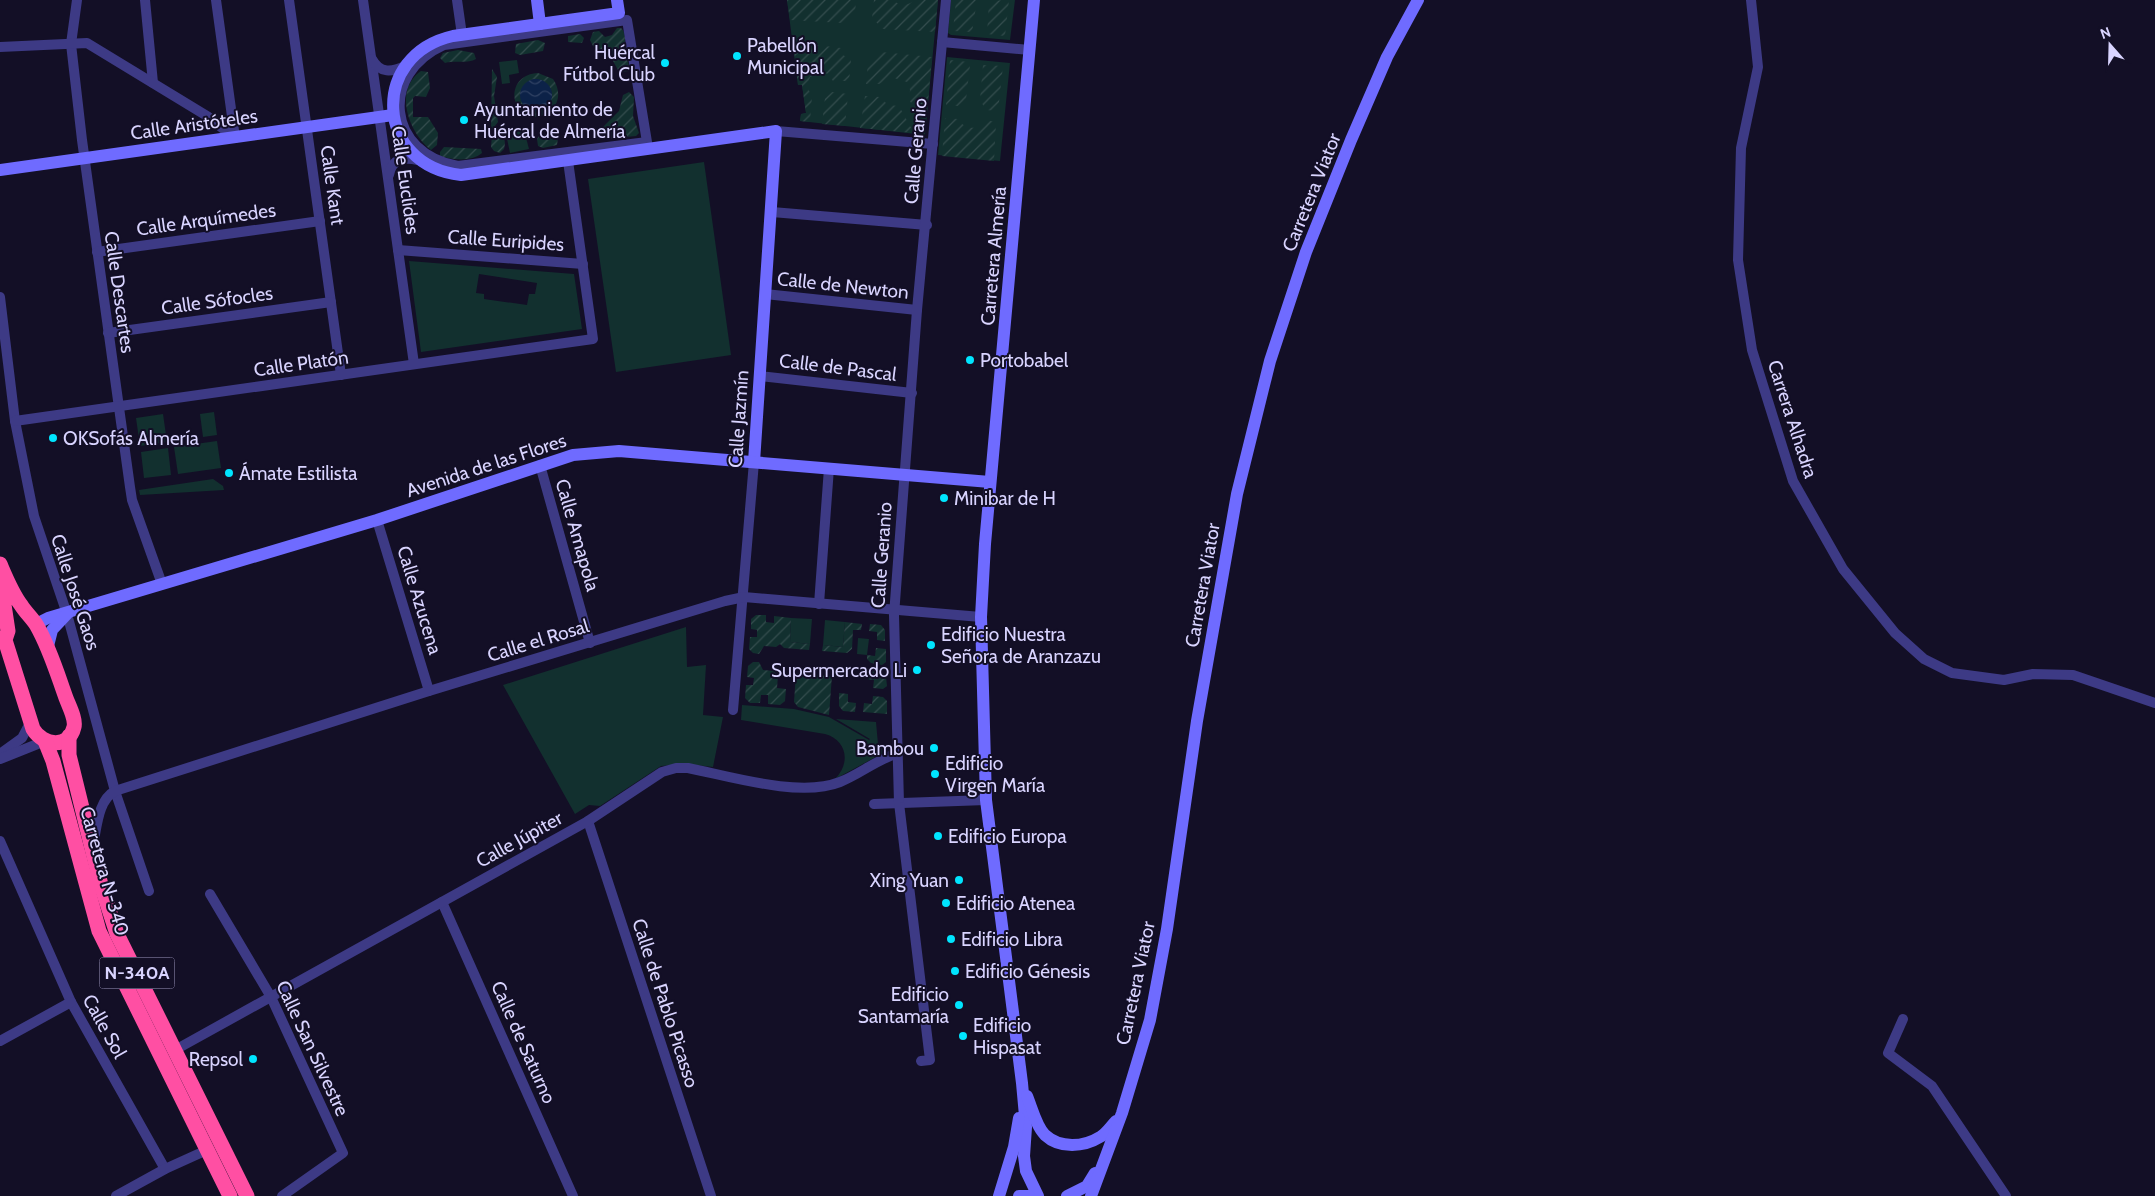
<svg xmlns="http://www.w3.org/2000/svg" width="2155" height="1196" viewBox="0 0 2155 1196" font-family="Cabin,sans-serif">
<style>
.green{fill:#12302f;fill-rule:evenodd}
.garden{fill:url(#garden-furrows);fill-rule:evenodd}
.water{fill:url(#water-waves)}
.lines{fill:none;stroke-linecap:round;stroke-linejoin:round}
.street{stroke:#3d3a85;stroke-width:10}
.secondary{stroke:#6f6bff;stroke-width:12}
.highway{stroke:#ff4fa3;stroke-width:15}
.poi-dot{fill:#00e5ff;stroke:#130f26;stroke-width:2}
.labels{text-anchor:middle;stroke-width:4;stroke-linejoin:round;paint-order:stroke}
.shield{fill:#130f26;stroke:#9e99be;stroke-width:1}
.shield-label{font-size:18px;font-weight:bold;fill:#d9d4ff}
.poi-label{font-size:19px;fill:#d9d4ff;stroke:#130f26;text-anchor:start}
.street-label{font-size:19px;fill:#d9d4ff;stroke:#130f26}
</style>
<defs>
<pattern id="garden-furrows" width="10" height="10" patternUnits="userSpaceOnUse" patternTransform="scale(1.25)"><rect width="10" height="10" fill="#12302f"/><path d="M-1 1l2-2M0 10L10 0M9 11l2-2" fill="none" stroke="#344d4e"/></pattern>
<pattern id="water-waves" width="16" height="10" patternUnits="userSpaceOnUse" patternTransform="scale(1.25)"><rect width="16" height="10" fill="#0c2248"/><path d="M0 5q4-4 8 0t8 0" fill="none" stroke="#2f4163"/></pattern>
</defs>
<rect width="100%" height="100%" fill="#130f26"/>
<g class="green">
<polygon points="787,0 938,0 925,135 800,121 801,114 806,113 802,85 798,85"/>
<polygon points="951,0 1015,0 1010,40 951,35 948,33"/>
<polygon points="947,57 1010,63 1000,161 938,155"/>
<polygon points="517,60 519,73 509,75 510,83 502,84 499,62"/>
<polygon points="524,130 529,149 510,153 506,134"/>
<polygon points="704,162 731,355 616,372 588,179"/>
<path d="M409 261 574 274 582 329 421 352ZM479 274 537 283 535 294H529L527 305 484 299V294L476 293Z"/>
<polygon points="214,412 217,435 203,437 200,414"/>
<polygon points="163,414 167,442 140,446 136,418"/>
<polygon points="217,441 221,468 178,474 174,447"/>
<polygon points="168,448 171,475 144,478 141,452"/>
<polygon points="213,479 223,486 224,490 140,495 139,490"/>
<polygon points="791,618 812,619 810,644 790,642"/>
<polygon points="825,620 845,622 843,647 823,645"/>
<polygon points="686,627 687,667 706,665 703,715 723,717 713,767 687,764 661,766 600,806 589,805 575,814 503,685"/>
<polygon points="858,638 869,639 867,655 857,654"/>
<path d="M742 705 794 709 829 717 869 740 870 739 836 719 876 722 878 744 885 752 835 779C851 763 847 740 825 734L741 720Z"/>
</g>
<g class="garden">
<polygon points="787,0 856,0 855,15 842,23 790,20"/>
<path d="M874 0H893C902 8 907 5 916 0 921 0 932 0 938 0L935 32 883 29 872 18Z"/>
<polygon points="956,0 977,0 972,32 953,31"/>
<polygon points="1009,0 1005,36 987,34 989,1"/>
<path d="M617 28H621C628 34 623 46 626 55 627 61 630 65 629 71L619 72 612 59 593 46 590 40 593 32 599 31 605 37 612 35Z"/>
<polygon points="580,34 584,38 582,43 568,42 568,36"/>
<polygon points="538,40 545,43 543,51 520,55 515,53 516,44"/>
<polygon points="793,42 841,48 843,55 851,60 849,81 833,81 828,74 822,72 810,77 807,87 812,96 810,122 800,121 801,114 806,113 802,85 798,85"/>
<path d="M458 50 474 53 476 59C468 64 455 60 445 63L440 58 443 53Z"/>
<polygon points="881,52 932,57 926,124 909,100 910,90 907,82 894,78 879,84 866,84 868,61"/>
<polygon points="950,60 969,62 970,65 966,100 958,106 946,105"/>
<polygon points="983,65 1003,66 998,111 986,110 980,100"/>
<polygon points="492,69 497,77 494,96 498,122 491,131"/>
<path d="M421 71 428 72 430 88 426 97 415 96 413 98V117H428L438 133 437 145 431 150C409 133 393 90 421 71Z"/>
<path d="M538 73 553 79C565 96 555 115 535 117 506 113 508 74 538 73ZM537 79 551 89 552 98 531 80Z"/>
<polygon points="629,92 634,97 633,116 639,133 636,136 605,139 603,127 619,111 623,95"/>
<polygon points="832,92 848,94 845,126 822,124 825,98"/>
<polygon points="865,96 880,97 888,105 899,106 914,133 860,128"/>
<path d="M945 118 958 119C965 130 977 131 985 120L996 122 994 161 942 156Z"/>
<path d="M497 133C505 135 506 142 504 149L500 153 494 151 491 147 492 135Z"/>
<polygon points="553,134 558,138 557,145 543,148 538,146 537,139 539,136"/>
<path d="M444 147 481 149 482 153C472 162 452 160 440 156V152Z"/>
<polygon points="756,615 766,615 766,622 774,623 774,616 791,618 790,642 810,644 809,650 784,648 780,644 776,647 764,646 759,654 753,653 749,649 750,637 757,637 757,630 751,629 751,619"/>
<polygon points="845,622 862,624 861,630 853,630 852,649 847,653 822,651 823,645 843,647"/>
<polygon points="870,624 881,625 885,630 885,641 877,640 877,632 869,631"/>
<polygon points="876,648 886,649 886,662 882,665 871,663 867,659 867,655 875,656"/>
<polygon points="753,662 759,662 763,670 774,671 778,676 777,688 786,689 785,701 780,705 768,704 768,695 761,695 760,703 750,703 745,698 746,685 753,685 754,678 747,677 748,666"/>
<polygon points="870,671 883,673 886,677 887,686 883,689 873,688 874,680 866,679 866,675"/>
<polygon points="796,673 832,676 829,715 798,707 794,702"/>
<polygon points="839,693 848,694 848,702 856,703 855,712 843,711 839,706"/>
<polygon points="873,696 883,697 887,701 887,714 863,712 864,703 872,704"/>
</g>
<circle class="water" cx="536" cy="95" r="16"/>
<g class="lines">
<g class="street">
<polyline points="77,0 71,44 82,140 130,487 132,500 162,584"/>
<polyline points="145,0 153,83"/>
<polyline points="216,0 235,138"/>
<polyline points="289,0 341,375"/>
<polyline points="363,0 414,364"/>
<polyline points="457,0 462,35"/>
<polyline points="1751,0 1758,67 1741,148 1738,260 1752,350 1793,481 1843,569 1895,633 1924,659 1952,673 2004,680 2033,674 2073,675 2155,703"/>
<path d="M627 20 647 142 458 166C387 154 379 74 444 45Z"/>
<polyline points="942,42 1030,50"/>
<polyline points="0,47 87,43 207,116 235,138"/>
<path d="M372 59C380 74 392 72 405 66"/>
<polyline points="776,131 933,144"/>
<path d="M389 175C392 158 404 157 418 160"/>
<polyline points="772,212 927,225"/>
<polyline points="398,250 583,264"/>
<polyline points="97,252 320,221"/>
<polyline points="765,294 917,310"/>
<polyline points="0,297 15,421 34,516 67,614 115,791 149,891"/>
<polyline points="108,333 331,302"/>
<polyline points="759,376 912,393"/>
<polyline points="15,421 593,339 568,161"/>
<polyline points="540,465 590,643"/>
<polyline points="377,520 429,691"/>
<polyline points="819,604 829,468"/>
<polyline points="733,710 754,462"/>
<polyline points="0,754 22,738 31,721"/>
<polyline points="0,759 45,741"/>
<polyline points="874,804 986,800"/>
<polyline points="588,821 711,1196"/>
<polyline points="0,841 71,1002 165,1169"/>
<path d="M93 845C97 827 98 800 115 791L429 691 725 601 744 597 981 617"/>
<polyline points="210,894 271,997 343,1153 282,1196"/>
<polyline points="442,902 573,1196"/>
<polyline points="1903,1019 1888,1053 1932,1086 2006,1196"/>
<polyline points="0,1041 71,1002"/>
<path d="M175 1050 588 821 662 772 676 768H688C729 776 800 798 840 782 860 774 876 760 898 753"/>
<polyline points="921,1061 930,1060 899,803 894,615 917,310 946,0"/>
<polyline points="116,1196 165,1169 207,1150"/>
</g>
<g class="secondary">
<polyline points="537,0 540,24"/>
<path d="M617 0 619 13 453 36C369 55 375 166 461 175L776 131 754 462"/>
<polyline points="1034,0 985,544 981,617 986,800 1022,1083 1026,1127 1024,1156 1026,1171 1038,1196"/>
<polyline points="0,170 393,115"/>
<polyline points="36,624 48,618 377,520 573,455 619,451 990,482"/>
<polyline points="48,646 52,630 67,614"/>
<path d="M1027 1096C1032 1108 1036 1126 1045 1135 1060 1149 1084 1147 1100 1137 1106 1134 1111 1126 1116 1121"/>
<polyline points="999,1196 1014,1147 1019,1118"/>
<polyline points="1019,1196 1029,1196"/>
<polyline points="1067,1196 1087,1186 1095,1173"/>
<polyline points="1091,1196 1122,1113 1150,1020 1167,929 1197,721 1237,494 1270,361 1306,252 1351,140 1387,57 1418,0"/>
</g>
<g class="highway">
<path d="M0 564C6 578 12 593 21 605 26 613 33 619 37 626 50 649 57 673 66 698 69 706 76 719 74 727 69 749 43 746 33 729L5 640 8 631 0 578"/>
<polyline points="69,736 69,755 101,885 117,934 247,1196"/>
<polyline points="45,741 53,761 99,931 230,1196"/>
</g>
</g>
<g class="poi-dot">
<circle cx="737" cy="56" r="5"/>
<circle cx="665" cy="63" r="5"/>
<circle cx="464" cy="120" r="5"/>
<circle cx="970" cy="360" r="5"/>
<circle cx="53" cy="438" r="5"/>
<circle cx="229" cy="473" r="5"/>
<circle cx="944" cy="498" r="5"/>
<circle cx="931" cy="645" r="5"/>
<circle cx="917" cy="670" r="5"/>
<circle cx="934" cy="748" r="5"/>
<circle cx="935" cy="774" r="5"/>
<circle cx="938" cy="836" r="5"/>
<circle cx="959" cy="880" r="5"/>
<circle cx="946" cy="903" r="5"/>
<circle cx="951" cy="939" r="5"/>
<circle cx="955" cy="971" r="5"/>
<circle cx="959" cy="1005" r="5"/>
<circle cx="963" cy="1036" r="5"/>
<circle cx="253" cy="1059" r="5"/>
</g>
<g class="labels">
<rect class="shield" x="99.5" y="957.5" width="75" height="31" rx="4"/>
<g class="shield-label">
<text x="137" y="979">N-340A</text>
</g>
<g class="poi-label">
<text x="747" y="52">Pabellón<tspan x="747" dy="22">Municipal</tspan></text>
<text x="655" y="59" text-anchor="end">Huércal<tspan x="655" dy="22">Fútbol Club</tspan></text>
<text x="474" y="116">Ayuntamiento de<tspan x="474" dy="22">Huércal de Almería</tspan></text>
<text x="980" y="367">Portobabel</text>
<text x="63" y="445">OKSofás Almería</text>
<text x="239" y="480">Ámate Estilista</text>
<text x="954" y="505">Minibar de H</text>
<text x="941" y="641">Edificio Nuestra<tspan x="941" dy="22">Señora de Aranzazu</tspan></text>
<text x="907" y="677" text-anchor="end">Supermercado Li</text>
<text x="924" y="755" text-anchor="end">Bambou</text>
<text x="945" y="770">Edificio<tspan x="945" dy="22">Virgen María</tspan></text>
<text x="948" y="843">Edificio Europa</text>
<text x="949" y="887" text-anchor="end">Xing Yuan</text>
<text x="956" y="910">Edificio Atenea</text>
<text x="961" y="946">Edificio Libra</text>
<text x="965" y="978">Edificio Génesis</text>
<text x="949" y="1001" text-anchor="end">Edificio<tspan x="949" dy="22">Santamaría</tspan></text>
<text x="973" y="1032">Edificio<tspan x="973" dy="22">Hispasat</tspan></text>
<text x="243" y="1066" text-anchor="end">Repsol</text>
</g>
<g class="street-label">
<text transform="translate(194 124) rotate(-8)" y="7">Calle Aristóteles</text>
<text transform="translate(915 151) rotate(-85)" y="7">Calle Geranio</text>
<text transform="translate(406 180) rotate(82)" y="7">Calle Euclides</text>
<text transform="translate(333 185) rotate(82)" y="7">Calle Kant</text>
<text transform="translate(1311 192) rotate(-68)" y="7">Carretera Viator</text>
<text transform="translate(206 219) rotate(-8)" y="7">Calle Arquímedes</text>
<text transform="translate(506 240) rotate(4)" y="7">Calle Euripides</text>
<text transform="translate(993 256) rotate(-85)" y="7">Carretera Almería</text>
<text transform="translate(843 285) rotate(6)" y="7">Calle de Newton</text>
<text transform="translate(120 292) rotate(82)" y="7">Calle Descartes</text>
<text transform="translate(217 300) rotate(-8)" y="7">Calle Sófocles</text>
<text transform="translate(301 363) rotate(-8)" y="7">Calle Platón</text>
<text transform="translate(838 367) rotate(7)" y="7">Calle de Pascal</text>
<text transform="translate(738 419) rotate(-86)" y="7">Calle Jazmín</text>
<text transform="translate(1793 419) rotate(72)" y="7">Carrera Alhadra</text>
<text transform="translate(486 465) rotate(-18)" y="7">Avenida de las Flores</text>
<text transform="translate(578 535) rotate(74)" y="7">Calle Amapola</text>
<text transform="translate(881 555) rotate(-86)" y="7">Calle Geranio</text>
<text transform="translate(1202 585) rotate(-80)" y="7">Carretera Viator</text>
<text transform="translate(76 592) rotate(72)" y="7">Calle José Gaos</text>
<text transform="translate(420 600) rotate(73)" y="7">Calle Azucena</text>
<text transform="translate(538 640) rotate(-17)" y="7">Calle el Rosal</text>
<text transform="translate(519 839) rotate(-29)" y="7">Calle Júpiter</text>
<text transform="translate(105 871) rotate(74)" y="7">Carretera N-340</text>
<text transform="translate(1135 983) rotate(-78)" y="7">Carretera Viator</text>
<text transform="translate(666 1003) rotate(72)" y="7">Calle de Pablo Picasso</text>
<text transform="translate(105 1026) rotate(61)" y="7">Calle Sol</text>
<text transform="translate(524 1042) rotate(66)" y="7">Calle de Saturno</text>
<text transform="translate(313 1048) rotate(65)" y="7">Calle San Silvestre</text>
</g>
</g>
<g transform="translate(2110 45) rotate(340)" stroke="#130f26" stroke-width="4" paint-order="stroke">
<path d="M0-4L9 19L0 12L-9 19Z" fill="#d9d4ff"/>
<text y="-8" font-size="14" font-weight="bold" text-anchor="middle" fill="#d9d4ff">N</text>
</g>
</svg>
